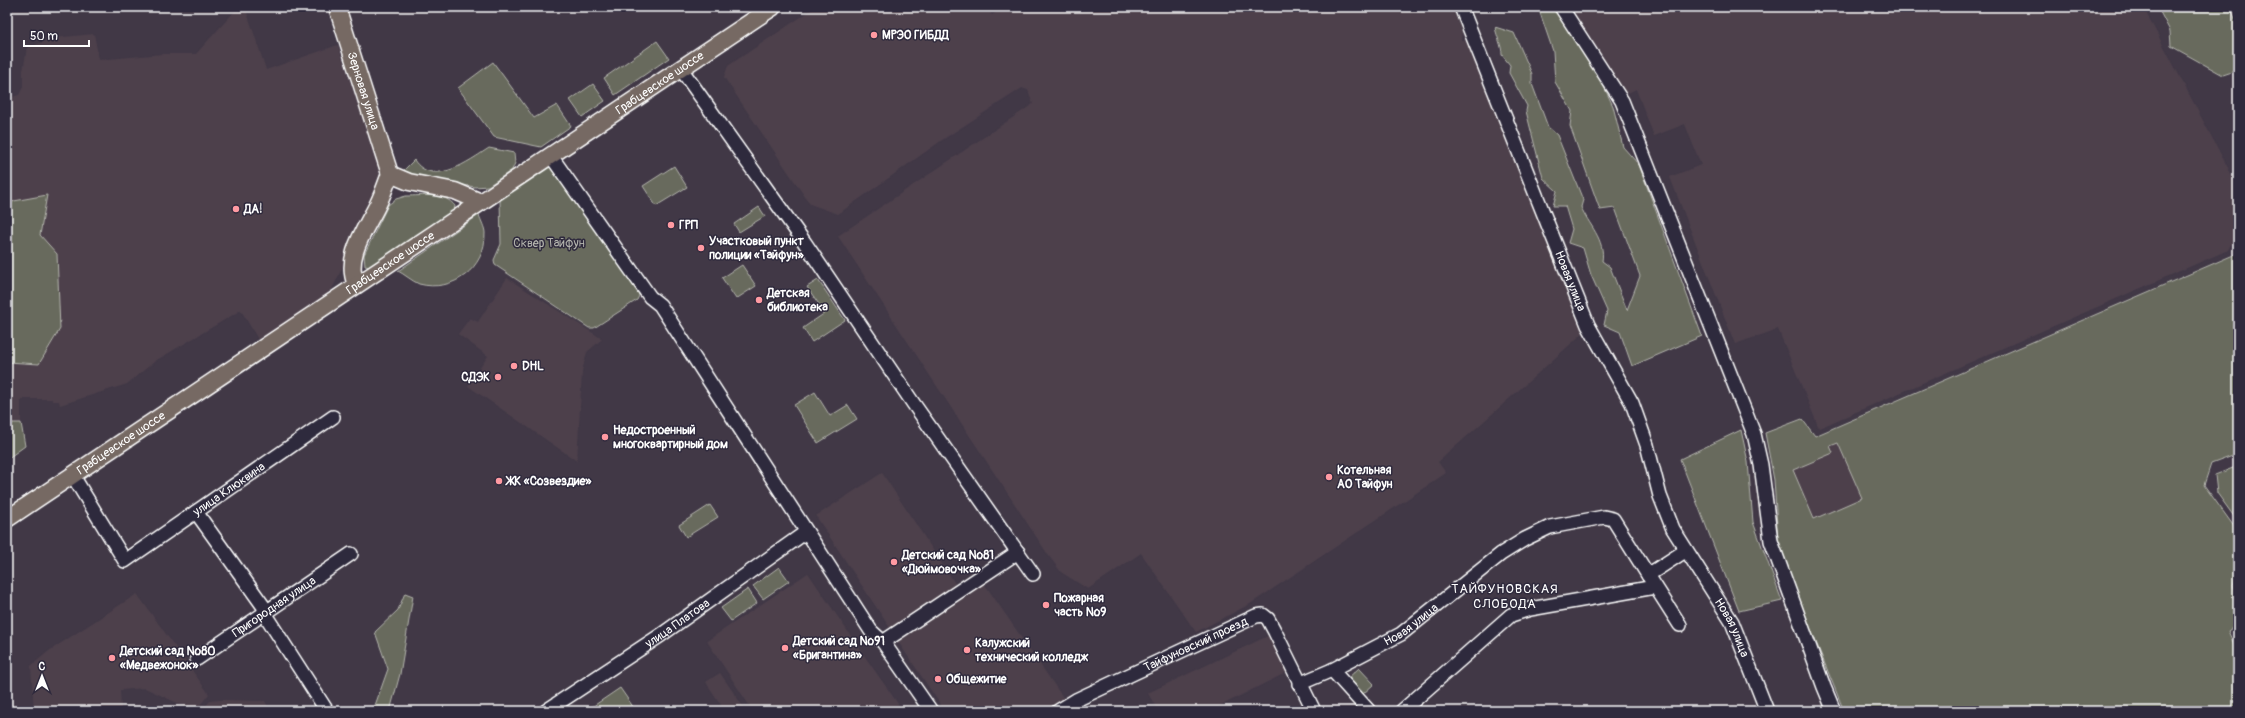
<svg xmlns="http://www.w3.org/2000/svg" width="2245" height="718" viewBox="0 0 2245 718" font-family="Pangolin,sans-serif">
<style>
.built{fill:#4e414c}
.green{fill:#686b5d;stroke:#b4b5ae;fill-rule:evenodd}
.lines{fill:none;stroke-linecap:round;stroke-linejoin:round}
.minor-casing{stroke:#fff;stroke-width:16}
.major-casing{stroke:#fff;stroke-width:19}
.minor{stroke:#2f2a3d;stroke-width:13}
.major{stroke:#766964;stroke-width:16}
.poi-dot{fill:#ff9aa2;stroke:#2f2a3d;stroke-width:1.5}
.labels{text-anchor:middle;stroke-width:3;stroke-linejoin:round;paint-order:stroke}
.poi-label{font-size:12px;font-weight:bold;fill:#fff;stroke:#2f2a3d;text-anchor:start}
.street-label{font-size:12px;fill:#fff;stroke:#2f2a3d}
.park-label{font-size:12px;fill:#b4b5ae;stroke:#2f2a3d}
.neighbourhood-label{font-size:13px;letter-spacing:1px;fill:#fff;stroke:#2f2a3d}
</style>
<rect width="100%" height="100%" fill="#413846"/>
<filter id="ink" filterUnits="userSpaceOnUse"><feTurbulence type="fractalNoise" baseFrequency=".025" numOctaves="2"/><feDisplacementMap in="SourceGraphic" scale="8" xChannelSelector="R" yChannelSelector="G"/><feConvolveMatrix kernelMatrix="1 2 1 2 8 2 1 2 1" color-interpolation-filters="sRGB"/></filter>
<g filter="url(#ink)">
<g class="built">
<polygon points="816,7 986,7 992,15 1004,7 1452,7 1462,32 1461,40 1469,41 1469,46 1583,333 1438,462 1446,473 1250,604 1196,632 1141,553 1088,589 1061,572 1049,556 838,236 1033,104 1028,90 1022,88 942,140 838,214 810,204 724,77 728,66"/>
<polygon points="1571,7 2143,7 2238,187 2238,229 2228,250 1819,428 1778,329 1735,344 1670,177 1701,165 1685,124 1654,136 1636,89 1626,94"/>
<polygon points="246,10 266,70 338,45 379,165 380,178 376,194 337,279 332,289 321,299 259,341 241,310 155,361 127,384 60,405 59,401 52,401 52,399 21,399 21,423 7,423 7,99 19,95 23,87 23,71 27,48 54,38 94,34 99,60 163,54 196,54 235,11"/>
<polygon points="507,278 602,339 587,352 582,371 577,461 468,386 488,356 458,334 470,318 478,322"/>
<polygon points="1838,442 1863,498 1814,520 1793,470 1832,453 1830,446"/>
<polygon points="882,473 958,588 892,631 816,516"/>
<polygon points="808,573 863,654 903,711 753,711 707,641"/>
<polygon points="983,582 1064,699 1045,711 945,711 897,640"/>
<polygon points="137,594 209,694 195,711 145,688 120,690 121,711 34,711 31,666 49,651"/>
<polygon points="1268,636 1287,672 1210,711 1158,711 1148,693"/>
<polygon points="720,673 746,711 719,711 723,708 706,682"/>
<polygon points="221,700 265,701 270,711 202,711 210,701"/>
</g>
<g class="green">
<path d="M1538 7H1556L1598 74 1613 106 1623 147 1639 165 1702 336 1632 366 1620 332 1604 325 1607 311 1591 275 1583 248 1568 243 1572 229 1565 206H1553L1557 191 1543 178 1526 111 1527 106 1509 73 1510 65 1502 55C1502 45 1497 38 1495 27L1514 33 1532 74V84L1548 127 1557 135 1583 200 1581 207C1588 224 1606 240 1602 261L1610 267 1627 310 1640 276 1615 208 1600 210 1570 126 1572 111 1555 82 1553 51Z"/>
<polygon points="2149,7 2230,7 2238,25 2238,70 2223,75 2171,46 2170,31 2159,10"/>
<polygon points="657,41 669,58 615,95 604,78"/>
<polygon points="493,62 534,118 557,105 571,126 541,147 494,137 458,88"/>
<polygon points="593,84 605,101 582,117 570,100"/>
<path d="M489 148 514 153 515 163 512 170 488 186 475 187 411 176 403 171 414 160C433 188 469 161 489 148Z"/>
<polygon points="674,166 687,187 656,206 643,186"/>
<polygon points="548,167 553,168 638,292 639,296 637,300 594,328 589,328 495,265 494,260 501,244 500,199"/>
<polygon points="47,195 40,235 57,254 60,329 39,364 7,362 7,208 14,201"/>
<path d="M406 196C422 196 445 192 455 206L454 211 370 267 365 266 364 255 388 205 396 199Z"/>
<polygon points="759,207 765,216 739,232 734,224"/>
<path d="M479 215C481 221 485 228 485 233 486 268 453 293 419 284 412 281 404 274 398 271Z"/>
<path d="M2238 253V454L2211 464 2204 485 2238 532V570L2233 586 2238 594V624L2228 631 2238 653V711H1844L1794 588 1778 541 1774 480 1765 433 1802 419 1815 436ZM1838 443 1862 498 1814 519 1793 470 1833 453 1830 446Z"/>
<polygon points="742,265 756,286 736,299 722,278"/>
<polygon points="818,280 845,320 812,342 803,328 825,313 807,287"/>
<polygon points="815,392 830,416 848,405 857,419 818,443 794,405"/>
<polygon points="7,423 21,423 25,446 7,459"/>
<polygon points="1741,430 1748,462 1753,522 1782,601 1739,611 1680,459"/>
<polygon points="2238,466 2238,522 2217,493 2215,475"/>
<polygon points="710,505 718,517 686,537 679,525"/>
<polygon points="779,567 789,581 763,599 753,586"/>
<polygon points="748,589 757,603 731,621 721,608"/>
<polygon points="405,593 413,596 400,674 390,711 373,711 388,669 375,632 398,610"/>
<polygon points="1359,668 1374,684 1363,694 1348,678"/>
<polygon points="620,688 636,711 586,711"/>
</g>
<g class="lines">
<defs>
<g id="minor">
<path id="s1" d="M1461 7 1588 325 1632 403 1647 445 1660 496 1673 529 1732 622 1767 711"/>
<polyline points="1561,7 1622,101 1754,434 1761,465 1771,541 1824,687 1834,711"/>
<polyline points="681,69 805,243 913,403 1033,574"/>
<polyline points="551,156 650,297 660,305 871,631 883,642 931,711"/>
<path id="s2" d="M73 476 125 561 333 417"/>
<polyline points="196,512 264,607 264,613 327,711"/>
<polyline points="1680,625 1648,575 1685,551"/>
<polyline points="883,642 1018,552"/>
<path id="s3" d="M197 659 351 554"/>
<polyline points="1332,670 1369,711"/>
<path id="s4" d="M1299 684 1332 670 1401 634 1501 554 1525 539 1550 527 1604 517 1613 519 1648 575"/>
<path id="s5" d="M546 711 661 635 806 532"/>
<path id="s6" d="M1058 711 1076 700 1256 616 1263 615 1268 619 1275 632 1314 711"/>
<polyline points="1402,711 1511,615 1530,609 1655,587"/>
</g>
<g id="major">
<path id="s7" d="M337 7 390 174"/>
<polyline points="390,174 409,182 455,191 481,202"/>
<path d="M356 285C344 256 366 229 378 204 383 194 386 184 390 174"/>
<path id="s8" d="M7 519 773 7"/>
</g>
</defs>
<use href="#minor" class="minor-casing"/>
<use href="#major" class="major-casing"/>
<use href="#minor" class="minor"/>
<use href="#major" class="major"/>
</g>
</g>
<g class="poi-dot">
<circle cx="874" cy="35" r="4"/>
<circle cx="236" cy="209" r="4"/>
<circle cx="671" cy="225" r="4"/>
<circle cx="701" cy="248" r="4"/>
<circle cx="759" cy="300" r="4"/>
<circle cx="514" cy="366" r="4"/>
<circle cx="498" cy="377" r="4"/>
<circle cx="605" cy="437" r="4"/>
<circle cx="1329" cy="477" r="4"/>
<circle cx="499" cy="481" r="4"/>
<circle cx="894" cy="562" r="4"/>
<circle cx="1046" cy="605" r="4"/>
<circle cx="785" cy="648" r="4"/>
<circle cx="967" cy="650" r="4"/>
<circle cx="112" cy="658" r="4"/>
<circle cx="938" cy="679" r="4"/>
</g>
<g class="labels">
<g class="poi-label">
<text x="882" y="39">МРЭО ГИБДД</text>
<text x="244" y="213">ДА!</text>
<text x="679" y="229">ГРП</text>
<text x="709" y="245">Участковый пункт<tspan x="709" dy="14">полиции «Тайфун»</tspan></text>
<text x="767" y="297">Детская<tspan x="767" dy="14">библиотека</tspan></text>
<text x="522" y="370">DHL</text>
<text x="490" y="381" text-anchor="end">СДЭК</text>
<text x="613" y="434">Недостроенный<tspan x="613" dy="14">многоквартирный дом</tspan></text>
<text x="1337" y="474">Котельная<tspan x="1337" dy="14">АО Тайфун</tspan></text>
<text x="507" y="485">ЖК «Созвездие»</text>
<text x="902" y="559">Детский сад №81<tspan x="902" dy="14">«Дюймовочка»</tspan></text>
<text x="1054" y="602">Пожарная<tspan x="1054" dy="14">часть №9</tspan></text>
<text x="793" y="645">Детский сад №91<tspan x="793" dy="14">«Бригантина»</tspan></text>
<text x="975" y="647">Калужский<tspan x="975" dy="14">технический колледж</tspan></text>
<text x="120" y="655">Детский сад №80<tspan x="120" dy="14">«Медвежонок»</tspan></text>
<text x="946" y="683">Общежитие</text>
</g>
<g class="street-label">
<text dy="4" stroke="none"><textPath href="#s8" startOffset="785">Грабцевское шоссе</textPath></text>
<text dy="4" stroke="none"><textPath href="#s7" startOffset="88">Зерновая улица</textPath></text>
<text dy="4" stroke="none"><textPath href="#s8" startOffset="461">Грабцевское шоссе</textPath></text>
<text dy="4" stroke="none"><textPath href="#s1" startOffset="295">Новая улица</textPath></text>
<text dy="4" stroke="none"><textPath href="#s8" startOffset="137">Грабцевское шоссе</textPath></text>
<text dy="4" stroke="none"><textPath href="#s2" startOffset="226">улица Клюквина</textPath></text>
<text dy="4" stroke="none"><textPath href="#s3" startOffset="93">Пригородная улица</textPath></text>
<text dy="4" stroke="none"><textPath href="#s5" startOffset="158">улица Платова</textPath></text>
<text dy="4" stroke="none"><textPath href="#s4" startOffset="127">Новая улица</textPath></text>
<text dy="4" stroke="none"><textPath href="#s1" startOffset="680">Новая улица</textPath></text>
<text dy="4" stroke="none"><textPath href="#s6" startOffset="153">Тайфуновский проезд</textPath></text>
</g>
<g class="park-label">
<text x="549" y="247">Сквер Тайфун</text>
</g>
<g class="neighbourhood-label">
<text x="1505" y="593">ТАЙФУНОВСКАЯ<tspan x="1505" dy="15">СЛОБОДА</tspan></text>
</g>
</g>
<rect width="2245" height="718" fill="none" stroke="#2f2a3d" stroke-width="24"/>
<rect x="12" y="12" width="2221" height="694" fill="none" stroke="#fff" stroke-width="1.5" filter="url(#ink)"/>
<g transform="translate(42 676)" stroke="#2f2a3d" stroke-width="3" paint-order="stroke">
<path d="M0-3L7 15L0 10L-7 15Z" fill="#ffffff"/>
<text y="-6" font-size="11" font-weight="bold" text-anchor="middle" fill="#ffffff">С</text>
</g>
<path d="M24 40v6h65v-6" fill="none" stroke="#ffffff" stroke-width="2"/>
<text x="30" y="40" font-size="12" fill="#ffffff" stroke="#2f2a3d" stroke-width="3" paint-order="stroke">50 m</text>
</svg>
